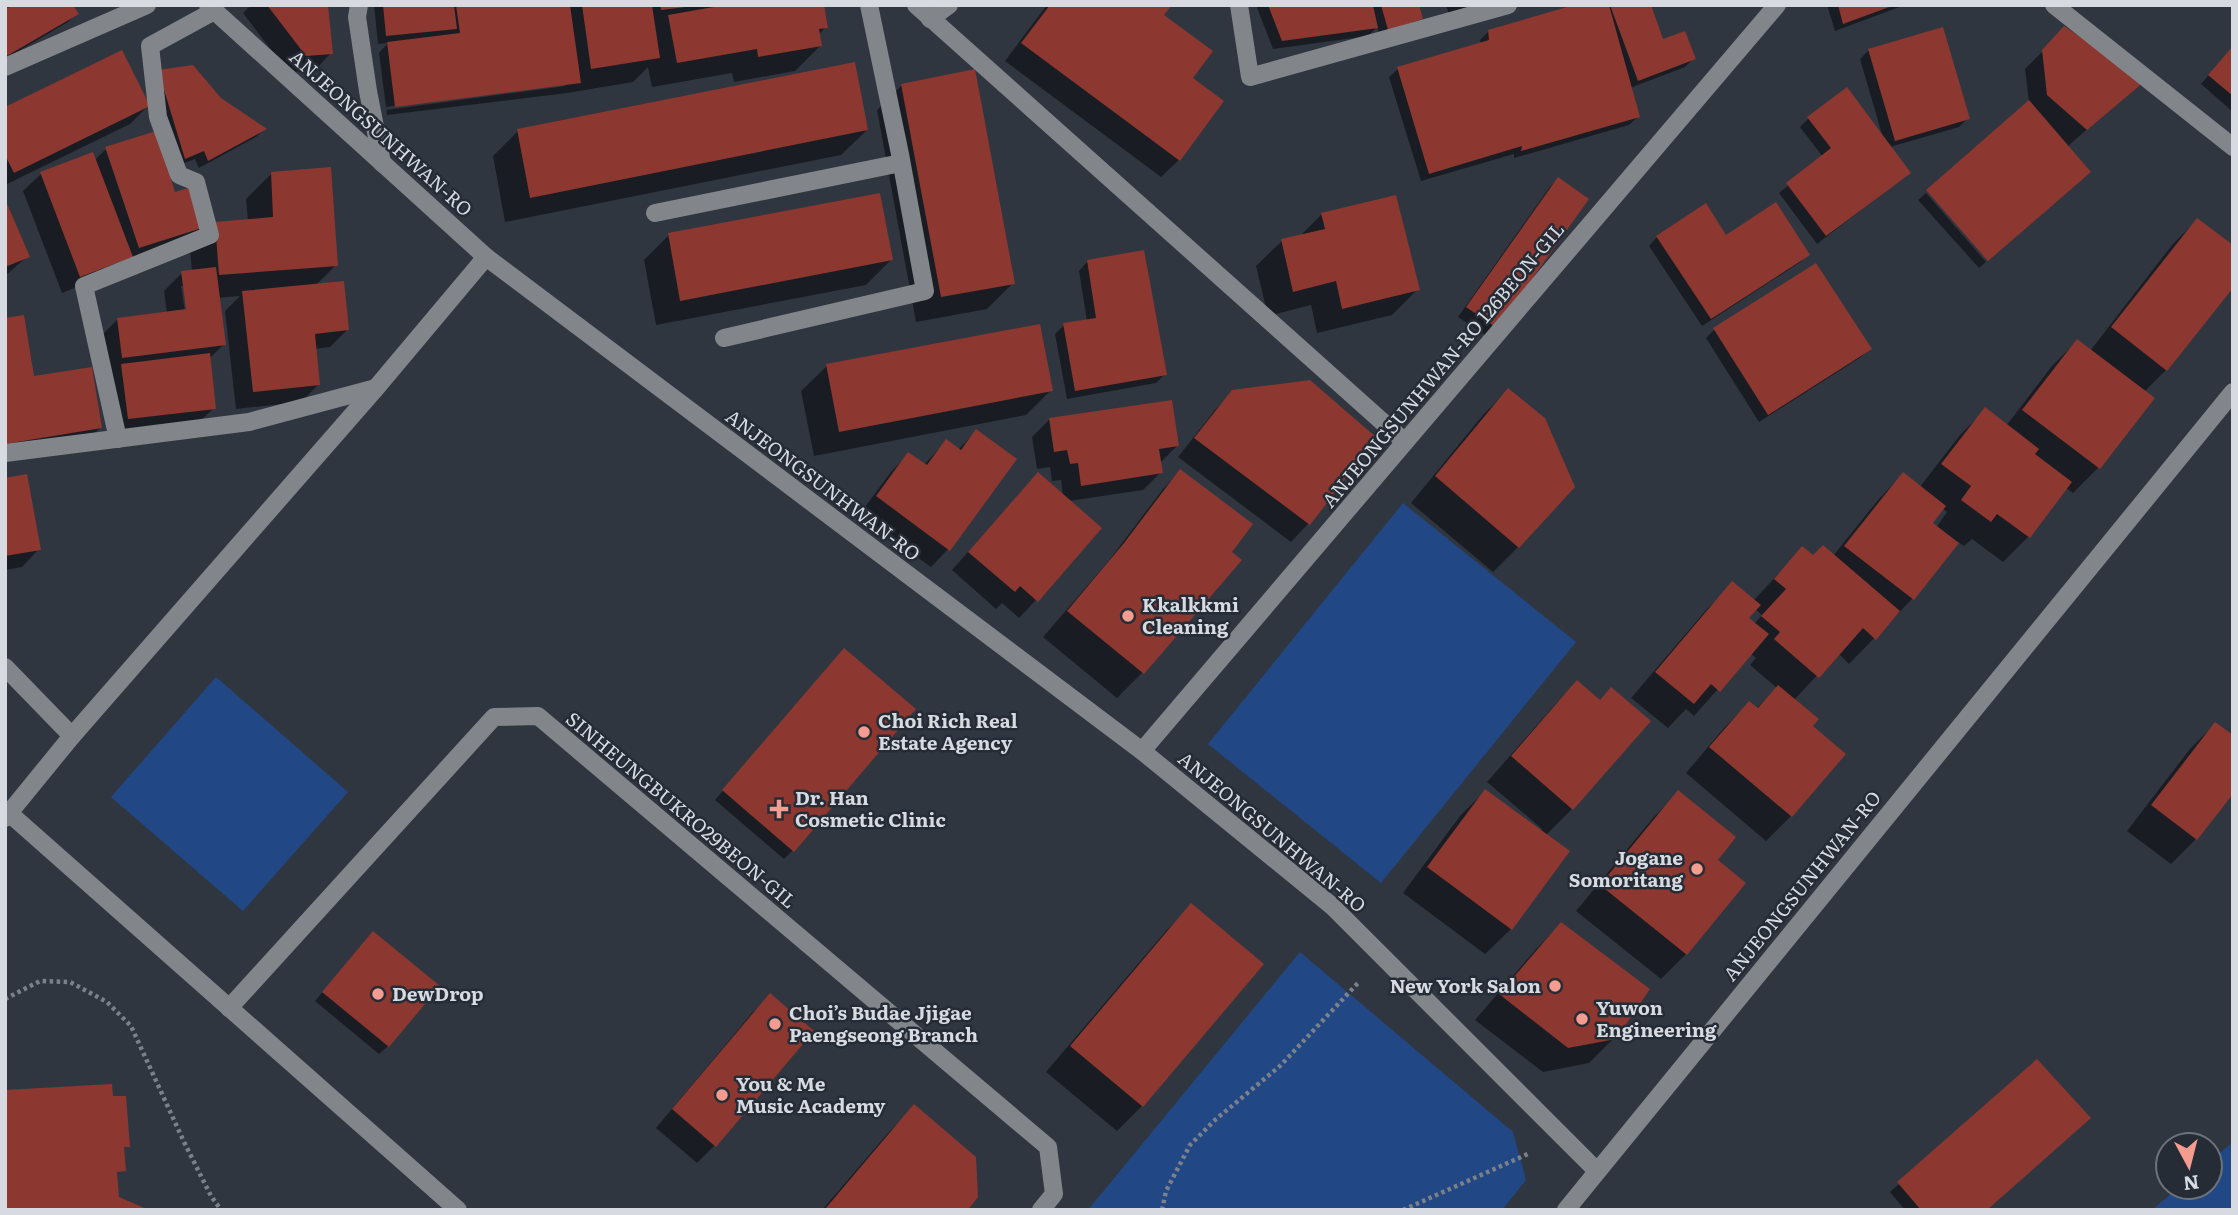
<svg xmlns="http://www.w3.org/2000/svg" width="2238" height="1215" viewBox="0 0 2238 1215" font-family="Literata,serif">
<style>
.green{fill:#214885}
.shadow{fill:#0007;fill-rule:evenodd}
.building{fill:#8c372f}
.lines{fill:none;stroke-linecap:round;stroke-linejoin:round}
.path{stroke:#7c8189;stroke-width:4.5;stroke-dasharray:3.5 3.5;stroke-linecap:butt}
.minor{stroke:#82858a;stroke-width:18}
.poi-dot{fill:#f59c90;stroke:#262c36;stroke-width:2.5}
.labels{text-anchor:middle;stroke-width:5;stroke-linejoin:round;paint-order:stroke}
.street-label{font-size:19px;fill:#d7dbe1;stroke:#262c36}
.poi-label{font-size:19px;font-weight:bold;fill:#d7dbe1;stroke:#262c36;text-anchor:start}
</style>
<rect width="100%" height="100%" fill="#303640"/>
<g class="green">
<polygon points="1403,503 1576,642 1381,883 1208,744"/>
<polygon points="216,677 348,792 243,911 111,797"/>
<polygon points="1300,952 1513,1132 1526,1180 1502,1210 1088,1210"/>
<polygon points="2233,1142 2233,1210 2152,1210 2179,1187 2210,1187 2210,1161"/>
</g>
<g class="shadow">
<polygon points="251,5 326,5 331,53 314,71 288,72 243,13"/>
<path d="M374 5H822L826 27 818 35 820 46 795 71 734 82 732 73 652 87 648 67 633 82 567 93 387 115 379 53 388 43 378 44ZM565 83V86L386 110V107Z"/>
<polygon points="1047,5 1170,5 1162,16 1190,78 1179,160 1161,177 1005,61"/>
<polygon points="1256,5 1417,5 1421,18 1413,27 1380,37 1377,27 1368,36 1273,49"/>
<polygon points="1446,5 1490,5 1450,18"/>
<polygon points="1581,5 1649,5 1662,41 1694,58 1685,67 1630,88 1638,117 1629,125 1514,158 1514,154 1421,181 1389,77 1398,69 1481,44 1480,40 1489,31"/>
<polygon points="1827,5 1905,5 1835,31"/>
<polygon points="5,6 8,11 76,14 68,22 5,59"/>
<polygon points="2065,29 2142,81 2067,147 2029,102 2025,69"/>
<polygon points="2233,47 2233,112 2201,84"/>
<polygon points="1869,50 1968,118 1959,127 1890,147 1909,173 1817,244 1779,193 1823,157 1800,127 1809,118 1883,138 1860,59"/>
<polygon points="150,81 220,99 264,129 256,137 199,168 195,159 177,166"/>
<polygon points="902,85 1013,283 987,309 916,322 877,110"/>
<polygon points="148,106 130,124 5,185 5,109"/>
<polygon points="867,130 841,155 505,222 493,156 518,131"/>
<polygon points="106,149 174,195 203,227 185,244 62,293 23,191 41,174 92,154 94,161"/>
<path d="M271 174 336 265 316 285 347 330 330 347 314 349 318 385 301 402 236 409 225 311 240 296 218 298 224 344 209 359 214 408 196 425 111 436 104 383 113 374 105 375 100 337 117 320 167 313 164 291 182 273 192 272 190 249 248 221 246 199ZM181 286H185L189 318H186Z"/>
<polygon points="1558,179 1586,199 1487,336 1458,317 1549,188"/>
<polygon points="1926,193 1986,262 1979,268 1918,200"/>
<polygon points="5,203 28,256 5,276"/>
<polygon points="1322,214 1418,289 1392,315 1317,333 1311,305 1268,316 1256,266 1282,241 1300,236"/>
<path d="M2197 220 2166 370 2144 392 2152 399 2098 468 2073 493 2066 488 2028 537 2003 562 1972 539 1964 546 1958 542 1912 599 1849 664 1838 653 1794 700 1810 726 1791 816 1766 841 1686 773 1724 728 1749 703 1756 709 1777 688 1750 665 1756 658 1750 653 1694 716 1686 709 1668 728 1631 698 1707 609 1733 584 1753 601 1802 549 1813 557 1833 556 1878 500 1903 474 1919 488 1960 435 1985 410 2006 426 2052 366 2077 341 2090 351 2172 245ZM1942 508 1947 512 1936 528 1930 524ZM1755 609 1762 615 1754 624 1747 618Z"/>
<polygon points="669,235 891,260 866,285 656,325 644,260"/>
<polygon points="1657,237 1726,237 1808,255 1799,263 1702,326 1649,246"/>
<polygon points="1087,262 1165,374 1156,383 1067,399 1055,334 1064,325 1087,321 1079,271"/>
<polygon points="5,320 32,378 100,428 83,445 5,458"/>
<polygon points="1714,330 1869,349 1861,357 1759,422 1706,338"/>
<polygon points="827,366 1051,390 1026,415 814,456 801,391"/>
<polygon points="1508,390 1518,547 1493,572 1411,503 1483,415"/>
<polygon points="1233,392 1374,438 1308,524 1291,542 1178,457 1215,410"/>
<polygon points="1050,419 1177,446 1160,463 1161,472 1143,490 1069,501 1036,600 1019,618 1002,603 996,609 952,570 1021,492 1063,496 1061,480 1052,481 1050,467 1037,469 1032,437"/>
<polygon points="976,431 948,549 931,567 859,515 891,472 908,454 924,465 946,441 958,450"/>
<polygon points="1180,471 1229,552 1197,608 1142,673 1117,698 1043,637 1107,563 1163,489"/>
<polygon points="5,480 39,549 22,567 5,570"/>
<polygon points="836,659 793,850 784,859 715,800"/>
<polygon points="1577,682 1572,809 1546,835 1511,929 1485,954 1403,893 1460,816 1485,791 1540,832 1542,829 1487,782 1552,708"/>
<polygon points="2215,724 2196,839 2171,864 2127,831 2190,749"/>
<polygon points="1678,793 1715,860 1744,883 1686,954 1661,979 1576,911 1653,818"/>
<polygon points="1191,906 1142,1106 1117,1131 1046,1072 1166,931"/>
<polygon points="1561,924 1615,1037 1589,1063 1543,1072 1475,1020 1536,949"/>
<polygon points="365,942 388,1046 379,1054 315,1001"/>
<polygon points="770,996 715,1145 697,1163 656,1128 752,1013"/>
<polygon points="2037,1061 1986,1210 1905,1210 1890,1192"/>
<polygon points="915,1107 965,1210 822,1210 889,1132"/>
</g>
<g class="building">
<polygon points="5,5 8,8 13,5 73,5 79,14 5,57"/>
<polygon points="267,5 328,5 333,54 306,56"/>
<polygon points="383,5 454,5 457,29 386,36"/>
<polygon points="456,5 570,5 581,83 395,107 387,42 460,33"/>
<polygon points="582,5 652,5 660,58 591,69"/>
<polygon points="660,5 686,5 686,7 661,10"/>
<polygon points="725,5 824,5 828,28 819,29 822,46 758,57 757,49 677,63 668,15"/>
<polygon points="1050,5 1172,5 1164,15 1213,51 1193,78 1224,101 1180,161 1021,43"/>
<polygon points="1268,5 1373,5 1378,28 1282,41"/>
<polygon points="1381,5 1419,5 1423,19 1388,30"/>
<polygon points="1574,5 1609,5 1640,117 1521,151 1522,146 1429,174 1397,67 1489,40 1488,30"/>
<polygon points="1610,5 1651,5 1663,39 1685,31 1696,59 1638,81"/>
<polygon points="1838,5 1892,5 1892,6 1843,24"/>
<polygon points="2064,26 2145,81 2087,130 2047,95 2042,50"/>
<polygon points="1943,27 1970,119 1895,141 1868,49"/>
<polygon points="2233,46 2233,96 2208,75"/>
<polygon points="122,50 150,106 14,173 5,155 5,107"/>
<polygon points="855,62 868,130 530,198 517,129"/>
<polygon points="193,65 221,98 267,129 208,161 204,151 185,159 158,70"/>
<polygon points="975,69 1015,284 941,297 901,84"/>
<polygon points="1847,87 1911,173 1826,236 1786,183 1831,148 1807,117"/>
<polygon points="2029,100 2091,172 1988,261 1926,190"/>
<polygon points="156,131 175,192 191,187 205,227 139,248 105,147"/>
<polygon points="93,152 133,257 80,277 40,172"/>
<polygon points="331,167 338,266 219,275 215,222 273,217 271,172"/>
<polygon points="1558,177 1589,199 1497,328 1466,307"/>
<polygon points="880,193 893,260 680,301 668,233"/>
<polygon points="1396,195 1420,290 1342,309 1336,281 1293,292 1281,239 1325,229 1321,213"/>
<polygon points="5,199 30,257 5,267"/>
<polygon points="1776,202 1810,255 1711,319 1656,236 1706,203 1726,235"/>
<polygon points="2197,218 2233,245 2233,288 2167,371 2111,327"/>
<polygon points="1144,250 1167,375 1075,391 1063,323 1096,318 1087,260"/>
<polygon points="1816,263 1872,349 1768,415 1713,328"/>
<polygon points="216,267 226,345 122,358 117,318 186,309 181,271"/>
<polygon points="344,281 349,330 315,334 320,385 253,392 242,291"/>
<polygon points="24,315 34,376 92,367 102,428 5,444 5,318"/>
<polygon points="1040,324 1053,391 839,432 826,364"/>
<polygon points="2077,339 2155,398 2100,469 2022,410"/>
<polygon points="210,353 216,409 128,419 121,364"/>
<polygon points="1310,380 1377,438 1310,525 1194,438 1232,390"/>
<polygon points="1508,388 1545,418 1575,487 1519,548 1435,476"/>
<polygon points="1172,400 1179,446 1159,449 1163,473 1081,486 1078,463 1070,464 1067,450 1054,452 1049,418"/>
<polygon points="1985,407 2039,449 2035,454 2072,482 2030,538 1997,514 1991,522 1961,500 1971,486 1941,464"/>
<polygon points="976,429 1017,459 950,551 876,496 908,452 927,465 946,439 961,450"/>
<polygon points="1180,469 1253,524 1232,552 1242,560 1144,674 1067,611 1124,543"/>
<polygon points="1038,472 1102,528 1038,602 1020,586 1015,592 968,552"/>
<polygon points="1903,472 1946,506 1933,523 1959,543 1914,600 1844,546"/>
<polygon points="27,474 41,550 5,556 5,478"/>
<polygon points="1823,545 1900,611 1876,640 1863,628 1819,678 1774,639 1780,632 1761,616 1786,589 1774,579 1802,546 1813,555"/>
<polygon points="1732,581 1761,605 1749,618 1769,634 1720,692 1711,684 1694,704 1655,672"/>
<polygon points="844,648 916,709 794,852 722,790"/>
<polygon points="1577,680 1600,700 1611,687 1651,721 1573,810 1511,756"/>
<polygon points="1778,685 1819,719 1813,726 1846,754 1792,817 1709,747 1749,701 1758,708"/>
<polygon points="2215,722 2233,735 2233,794 2197,840 2151,805"/>
<polygon points="1485,789 1570,851 1512,930 1427,867"/>
<polygon points="1678,790 1736,837 1718,860 1746,883 1687,955 1600,885"/>
<polygon points="1191,903 1264,964 1143,1107 1070,1046"/>
<polygon points="1561,922 1650,989 1616,1039 1568,1048 1499,994"/>
<polygon points="373,931 440,986 389,1047 322,992"/>
<polygon points="770,993 814,1031 716,1147 672,1109"/>
<polygon points="2037,1059 2091,1118 1987,1210 1921,1210 1897,1182"/>
<polygon points="112,1084 113,1096 126,1096 130,1147 124,1147 126,1171 117,1172 119,1197 149,1210 5,1210 5,1090"/>
<polygon points="914,1104 976,1157 978,1197 968,1210 825,1209"/>
</g>
<g class="lines">
<g class="path">
<polyline points="5,999 40,981 70,982 107,1002 131,1026 184,1142 211,1196 221,1210"/>
<polyline points="1162,1210 1166,1191 1190,1145 1215,1120 1280,1066 1358,983"/>
<polyline points="1403,1210 1530,1153"/>
</g>
<g class="minor">
<polyline points="208,5 486,257 1142,751 1332,906 1597,1171"/>
<polyline points="359,5 357,17 368,91 382,163"/>
<polyline points="916,5 1405,442"/>
<polyline points="1239,5 1250,77 1508,5"/>
<polyline points="2054,5 2233,147"/>
<polyline points="930,19 949,5"/>
<polyline points="5,67 147,5"/>
<polyline points="655,213 901,163"/>
<polyline points="724,338 925,291 900,154 869,5"/>
<polyline points="118,439 84,286 210,235 196,182 179,175 158,117 150,46 214,11"/>
<polyline points="5,453 249,422 376,388"/>
<polyline points="5,667 72,736"/>
<polyline points="1142,751 1777,5"/>
<polyline points="9,813 458,1210"/>
<polyline points="5,818 72,736 376,388 486,257"/>
<polyline points="229,1008 494,717 538,716 1048,1147 1054,1194 1041,1210"/>
<polyline points="1566,1210 2233,392"/>
</g>
</g>
<g class="poi-dot">
<circle cx="1128" cy="616" r="7"/>
<circle cx="864" cy="732" r="7"/>
<path d="M775.5 798.5h7v7h7v7h-7v7h-7v-7h-7v-7h7z"/>
<circle cx="1697" cy="869" r="7"/>
<circle cx="1555" cy="986" r="7"/>
<circle cx="378" cy="994" r="7"/>
<circle cx="1582" cy="1019" r="7"/>
<circle cx="775" cy="1024" r="7"/>
<circle cx="722" cy="1095" r="7"/>
</g>
<g class="labels">
<g class="street-label">
<text transform="translate(381 133) rotate(42)" y="7">ANJEONGSUNHWAN-RO</text>
<text transform="translate(1443 365) rotate(-50)" y="7">ANJEONGSUNHWAN-RO 126BEON-GIL</text>
<text transform="translate(823 485) rotate(37)" y="7">ANJEONGSUNHWAN-RO</text>
<text transform="translate(681 810) rotate(40)" y="7">SINHEUNGBUKRO29BEON-GIL</text>
<text transform="translate(1272 832) rotate(40)" y="7">ANJEONGSUNHWAN-RO</text>
<text transform="translate(1802 886) rotate(-51)" y="7">ANJEONGSUNHWAN-RO</text>
</g>
<g class="poi-label">
<text x="1142" y="612">Kkalkkmi<tspan x="1142" dy="22">Cleaning</tspan></text>
<text x="878" y="728">Choi Rich Real<tspan x="878" dy="22">Estate Agency</tspan></text>
<text x="795" y="805">Dr. Han<tspan x="795" dy="22">Cosmetic Clinic</tspan></text>
<text x="1683" y="865" text-anchor="end">Jogane<tspan x="1683" dy="22">Somoritang</tspan></text>
<text x="1541" y="993" text-anchor="end">New York Salon</text>
<text x="392" y="1001">DewDrop</text>
<text x="1596" y="1015">Yuwon<tspan x="1596" dy="22">Engineering</tspan></text>
<text x="789" y="1020">Choi’s Budae Jjigae<tspan x="789" dy="22">Paengseong Branch</tspan></text>
<text x="736" y="1091">You &amp; Me<tspan x="736" dy="22">Music Academy</tspan></text>
</g>
</g>
<rect width="2238" height="1215" fill="none" stroke="#d7dbe1" stroke-width="14"/>
<g transform="translate(2189 1166) rotate(173)"><circle r="33" fill="#262c36" stroke="#6d727a" stroke-width="2"/>
<path d="M0-5L12 26L0 18L-12 26Z" fill="#f59c90"/>
<text y="-10" font-size="19" font-weight="bold" text-anchor="middle" fill="#d7dbe1">N</text>
</g>
</svg>
